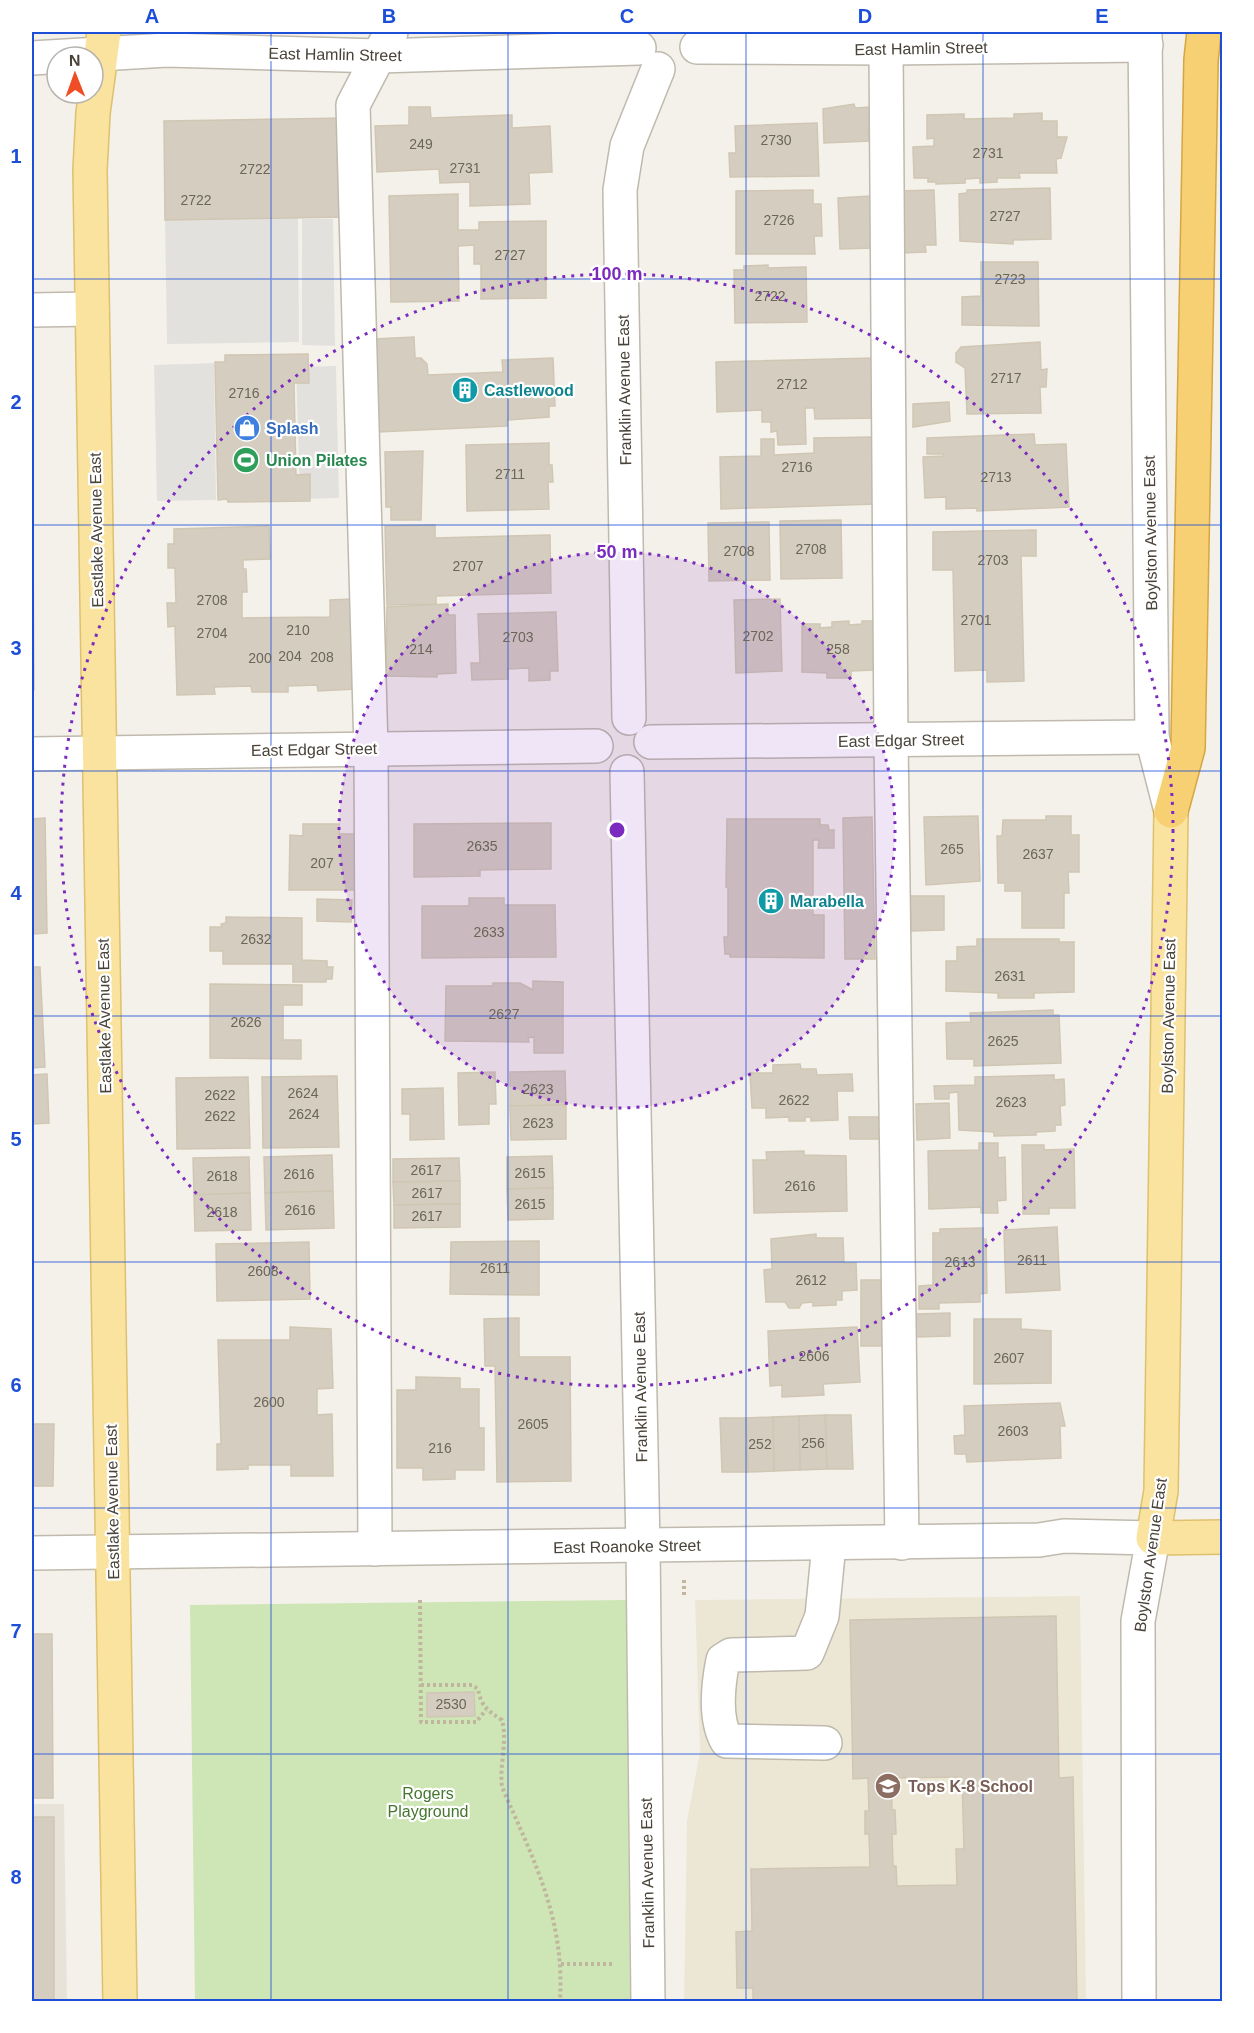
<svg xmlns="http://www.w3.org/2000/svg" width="1254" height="2033" viewBox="0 0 1254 2033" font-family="Helvetica,sans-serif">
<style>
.residential{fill:#e8e3d8}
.education{fill:#ece7d5}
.green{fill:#cee6b5}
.parking{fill:#e3e1de}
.building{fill:#d5cec0;stroke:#d0c6b3;stroke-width:1.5;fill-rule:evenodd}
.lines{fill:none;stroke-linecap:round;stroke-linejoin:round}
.minor-casing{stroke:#bfbaad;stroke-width:36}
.major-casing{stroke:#dec16e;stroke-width:36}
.highway-casing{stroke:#d6a642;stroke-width:36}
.path{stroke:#c0b69f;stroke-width:4;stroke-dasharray:3 3;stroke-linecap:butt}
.minor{stroke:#fff;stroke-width:33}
.major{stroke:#f9e39e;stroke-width:33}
.highway{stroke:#f6d073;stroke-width:33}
.grid{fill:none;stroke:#1d4ed8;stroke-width:1.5;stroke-opacity:0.55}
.ring{fill:none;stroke:#7b2cbf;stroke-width:3;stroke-dasharray:3 6}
.labels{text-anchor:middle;stroke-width:4.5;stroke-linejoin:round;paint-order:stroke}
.number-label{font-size:14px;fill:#6b655a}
.street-label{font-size:16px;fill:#484238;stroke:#fff}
.culture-label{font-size:16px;font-weight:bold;fill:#0d838f;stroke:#fff;text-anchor:start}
.shop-label{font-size:16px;font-weight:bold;fill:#366cbe;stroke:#fff;text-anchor:start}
.leisure-label{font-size:16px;font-weight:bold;fill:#27864d;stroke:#fff;text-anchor:start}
.education-label{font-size:16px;font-weight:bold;fill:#785e54;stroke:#fff;text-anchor:start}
.park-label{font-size:16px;fill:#46772e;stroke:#fff}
.centre{fill:#7b2cbf;stroke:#fff;stroke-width:3}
.ring-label{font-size:18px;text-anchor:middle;font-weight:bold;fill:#7b2cbf;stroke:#fff;stroke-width:4.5;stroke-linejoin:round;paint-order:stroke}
.neatline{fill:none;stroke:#1d4ed8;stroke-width:2}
.grid-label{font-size:20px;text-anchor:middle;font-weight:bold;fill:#1d4ed8}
</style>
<rect width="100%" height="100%" fill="#f4f1ea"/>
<polygon class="residential" points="32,1804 64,1804 67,2001 32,2001"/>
<polygon class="education" points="1080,1596 1086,2001 684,2002 687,1821 700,1752 695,1600"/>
<polygon class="green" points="626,1600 630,2001 195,2001 190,1605"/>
<g class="parking">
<polygon points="298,217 299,342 167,344 165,220"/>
<polygon points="302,219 333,219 335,346 302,345"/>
<polygon points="214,363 216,500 157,501 154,365"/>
<polygon points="336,366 339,498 300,499 296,367"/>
</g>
<g class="building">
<polygon points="854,104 855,108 871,107 872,130 868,130 869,141 824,143 823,109"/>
<polygon points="409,107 430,107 431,118 512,115 512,128 550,126 552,172 529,173 530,204 470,206 470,182 440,183 439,169 377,172 375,126 409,125"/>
<polygon points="1042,113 1042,121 1057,121 1057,137 1067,137 1061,158 1056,159 1057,173 1019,173 1020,178 997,178 997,182 980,183 980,178 965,179 965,183 936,184 936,182 928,182 928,178 914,178 913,147 934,146 934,138 927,139 927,115 964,114 964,119 1014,118 1014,114"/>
<polygon points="345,118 347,217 165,220 164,121"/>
<polygon points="817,123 819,176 730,177 729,153 736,153 735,126"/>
<polygon points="1050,188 1051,239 1013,240 1013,244 960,241 959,194 967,193 967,190"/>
<polygon points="813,190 813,204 821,204 822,236 814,236 815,254 736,254 736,191"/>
<polygon points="934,190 936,245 925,245 926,252 901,253 898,191"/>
<polygon points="458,194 458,230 479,230 479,222 546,221 546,298 481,299 481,264 474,264 474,245 458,246 459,301 391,302 389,196"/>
<polygon points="871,196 873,248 840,249 838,198"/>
<polygon points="981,262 1038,262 1039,326 962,325 962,297 981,296"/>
<polygon points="768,265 768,268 806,267 807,322 735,323 734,270 744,270 744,266"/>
<polygon points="414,337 415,358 421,358 427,364 428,375 503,372 502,360 553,358 555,406 549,406 549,417 507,420 507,426 378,432 374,339"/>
<polygon points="1040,342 1041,370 1047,369 1046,387 1040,387 1041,413 967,414 965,368 956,362 956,353 961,347"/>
<polygon points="308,354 309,383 294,383 296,475 310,474 310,501 228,502 227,499 218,500 215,362 225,362 225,355"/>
<polygon points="874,358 876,418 815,419 814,408 805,408 806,444 778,445 777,431 771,432 771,422 762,422 762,410 717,412 716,362"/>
<polygon points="32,388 34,690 32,690"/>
<polygon points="949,402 950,421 913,427 913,404"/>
<polygon points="1034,434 1035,445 1066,444 1069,507 977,511 977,508 946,509 946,497 925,498 923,457 943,456 943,454 927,454 927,438"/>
<polygon points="874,437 876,504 721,509 720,457 761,456 761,439 774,439 774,455 814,453 814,438"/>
<polygon points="549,443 549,465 552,465 553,482 548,482 549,509 467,511 466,445"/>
<polygon points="423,451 421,520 391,520 391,507 386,507 385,452"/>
<polygon points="841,520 842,578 781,579 780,521"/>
<polygon points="769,522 770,580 709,581 708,523"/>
<polygon points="435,525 435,538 550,535 551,593 436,596 436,604 387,605 385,526"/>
<polygon points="269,526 270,559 243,560 243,569 246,569 247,592 242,592 242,618 330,617 330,600 353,599 355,689 318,691 317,685 288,686 288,692 252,692 251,686 214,687 215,694 177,695 175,626 168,627 167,603 176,603 175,568 168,568 168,544 174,544 174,529"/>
<polygon points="1036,530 1036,556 1021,556 1024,681 987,682 987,670 955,671 953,570 933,570 933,532"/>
<polygon points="780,599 782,671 736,673 734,600"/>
<polygon points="448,604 448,615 455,615 456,673 437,674 437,677 386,676 387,607"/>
<polygon points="556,612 558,671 550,671 550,680 529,681 529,668 508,669 508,679 472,680 471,663 480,663 478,614"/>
<polygon points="849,621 849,625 862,624 862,621 874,621 874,670 851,671 851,678 827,678 827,673 802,672 802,624 820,624 820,628 832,627 832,622"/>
<polygon points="978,816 980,881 926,885 924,817"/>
<polygon points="1046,816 1071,816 1071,835 1079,835 1079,872 1068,872 1069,893 1064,893 1064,928 1022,928 1022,891 1005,891 1005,883 998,883 997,836 1002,836 1003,820 1046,820"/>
<polygon points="872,817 875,959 845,959 843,818"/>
<polygon points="45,818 47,933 32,934 32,819"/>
<polygon points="727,819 820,819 820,825 828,825 829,830 834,830 834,848 818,848 819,840 813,840 813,915 824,915 824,958 730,957 730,954 725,954 724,937 728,937 728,887 726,887"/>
<polygon points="551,823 551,869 480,870 480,876 414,877 414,824"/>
<polygon points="303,824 339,824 339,834 355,834 355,890 289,890 290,835 303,836"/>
<polygon points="910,896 944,896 944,930 911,931"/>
<polygon points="469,898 504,898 504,905 555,905 556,957 422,958 422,906 469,906"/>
<polygon points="317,899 352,900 351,922 317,921"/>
<polygon points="226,917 302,918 302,960 327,961 327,967 333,967 332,979 326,979 326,982 293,982 293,964 223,964 223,951 210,951 210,927 222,927 221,924 226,923"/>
<polygon points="977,939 1059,939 1059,942 1074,942 1074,992 1034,993 1034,998 998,998 998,993 946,991 946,961 957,961 957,947 977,946"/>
<polygon points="32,967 40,967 45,1067 32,1068"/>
<polygon points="533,981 563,982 563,1053 534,1053 534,1037 528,1038 529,1042 445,1041 446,986 493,986 493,983 520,983 533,990"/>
<polygon points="210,984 302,985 302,1005 283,1005 283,1040 301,1040 301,1059 210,1058"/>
<polygon points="1053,1010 1053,1015 1059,1015 1061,1063 974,1066 974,1059 947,1059 946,1023 971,1022 970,1013"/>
<polygon points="800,1064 801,1069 816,1069 817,1075 852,1074 853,1091 837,1091 838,1120 811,1121 811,1117 805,1117 805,1121 789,1121 789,1117 766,1118 766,1108 752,1108 750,1073 773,1073 773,1065"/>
<polygon points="565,1071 566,1105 510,1106 510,1072"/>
<polygon points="495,1072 496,1104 489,1104 489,1124 459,1125 458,1073"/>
<polygon points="47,1074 49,1123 32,1124 32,1075"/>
<polygon points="1054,1075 1054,1080 1064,1079 1065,1105 1060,1106 1061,1125 1055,1125 1055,1131 1036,1132 1036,1135 994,1136 994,1132 959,1130 958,1092 949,1093 949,1099 935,1099 934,1086 975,1085 975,1077"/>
<polygon points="337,1076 339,1147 263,1148 262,1077"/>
<polygon points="248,1077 250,1148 177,1149 176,1078"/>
<polygon points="443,1088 444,1139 410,1140 410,1114 402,1114 402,1089"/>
<polygon points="949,1103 950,1138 917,1140 916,1104"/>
<polygon points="566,1105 566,1139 511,1140 510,1106"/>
<polygon points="849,1117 885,1117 885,1139 850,1139"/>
<polygon points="979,1143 998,1143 998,1158 1005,1157 1006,1200 997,1201 998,1213 981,1213 981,1207 929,1209 928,1151 979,1150"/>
<polygon points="1022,1145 1044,1145 1044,1150 1074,1149 1075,1208 1049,1208 1049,1214 1023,1214"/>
<polygon points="804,1151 804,1155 846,1156 847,1211 754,1213 753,1160 767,1160 766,1152"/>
<polygon points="332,1155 333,1191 265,1193 264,1157"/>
<polygon points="552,1156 553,1188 507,1189 507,1157"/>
<polygon points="249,1157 250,1193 194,1195 193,1158"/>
<polygon points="459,1158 460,1181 393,1182 393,1159"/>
<polygon points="460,1181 460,1204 394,1205 393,1182"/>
<polygon points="553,1188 553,1219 508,1220 507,1189"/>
<polygon points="333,1191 334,1228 266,1230 265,1193"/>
<polygon points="250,1193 251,1230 195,1231 194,1195"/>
<polygon points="460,1204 460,1227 394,1228 394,1205"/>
<polygon points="1057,1227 1060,1290 1006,1293 1004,1230"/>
<polygon points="983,1228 983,1239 986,1239 987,1293 980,1294 980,1302 939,1303 939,1309 919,1309 919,1286 933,1285 933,1233 940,1233 940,1229"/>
<polygon points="816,1234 816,1238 843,1238 844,1263 856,1263 857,1290 842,1291 842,1300 836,1300 836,1305 813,1306 813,1302 802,1303 799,1308 789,1308 785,1302 766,1302 764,1270 772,1269 771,1239"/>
<polygon points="539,1241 539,1295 450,1294 451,1242"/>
<polygon points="309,1242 310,1299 217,1301 216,1244"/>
<rect x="861" y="1280" width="25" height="66"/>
<polygon points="950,1313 950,1336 916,1337 915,1314"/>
<polygon points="519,1318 519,1357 570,1357 571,1481 497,1482 495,1366 485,1366 484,1319"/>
<polygon points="974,1319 1021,1319 1021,1329 1051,1331 1051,1383 974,1384"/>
<polygon points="290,1327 331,1329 333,1388 317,1389 317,1415 332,1414 333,1476 291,1476 291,1465 248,1465 248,1469 217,1470 217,1444 221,1444 218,1340 290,1340"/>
<polygon points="857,1327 860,1382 823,1384 824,1395 782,1397 782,1385 770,1386 768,1331"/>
<polygon points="416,1377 460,1378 460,1389 479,1389 479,1428 484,1428 484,1470 455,1470 455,1479 423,1480 423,1468 397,1468 397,1390 416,1390"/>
<polygon points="1060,1403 1065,1426 1060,1426 1061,1458 967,1462 966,1454 955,1454 954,1436 965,1435 964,1406"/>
<polygon points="825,1415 851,1415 853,1469 827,1469"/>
<polygon points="825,1415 827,1469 800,1470 799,1416"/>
<polygon points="799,1416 800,1470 774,1471 773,1417"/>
<polygon points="773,1417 774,1471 748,1472 746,1418"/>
<polygon points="720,1418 746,1418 748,1472 722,1472"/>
<polygon points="32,1424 54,1424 53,1486 32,1486"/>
<path d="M1056 1616 1059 1778 1073 1777 1077 2002H753V1988H737L736 1932 752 1931 751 1869 870 1867 869 1834H865V1811H869L868 1778 853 1779 850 1620ZM962 1777 964 1849H956L957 1885 897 1886 896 1866H893L892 1834H896L895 1810H892L891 1778Z"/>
<polygon points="32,1634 52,1634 53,1798 32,1798"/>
<polygon points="474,1692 475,1716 427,1717 427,1693"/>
<rect x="32" y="1817" width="22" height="185"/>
</g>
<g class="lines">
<defs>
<g id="minor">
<polyline points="1145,32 1152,737 1171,811"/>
<polyline points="697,47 886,48 1146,45"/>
<polyline points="886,48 891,741 902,1543"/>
<polyline points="32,58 167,50 379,56 639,48"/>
<polyline points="32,310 92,309"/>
<polyline points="629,718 620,190 627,146 658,69"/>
<polyline points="651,742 1152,737"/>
<polyline points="32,754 596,746"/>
<polyline points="627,772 643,1546 648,2002"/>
<polyline points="375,1549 371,749 353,105 391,32"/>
<polyline points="32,1553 1039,1540 1064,1536 1153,1538 1138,1621 1139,2002"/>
<path d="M825 1743 727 1741C714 1719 718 1685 723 1660L731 1655 807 1653 822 1616 829 1544"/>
</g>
<g id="major">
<polyline points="104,32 93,113 90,170 120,2002"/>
<polyline points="1171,811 1161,1491 1153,1538 1222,1537"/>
</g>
<polyline id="highway" points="1171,811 1188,748 1201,60 1204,32"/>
</defs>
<use href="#minor" class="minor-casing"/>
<use href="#major" class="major-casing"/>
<use href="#highway" class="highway-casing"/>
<g class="path">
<polyline points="684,1580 684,1597"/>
<polyline points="420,1600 421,1722 476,1722 486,1710"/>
<path d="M421 1685H472L478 1689C481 1706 488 1711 502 1720 508 1742 499 1765 502 1787 534 1861 565 1918 560 2002"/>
<polyline points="561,1964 612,1964"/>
</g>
<use href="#minor" class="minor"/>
<use href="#major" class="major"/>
<use href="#highway" class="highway"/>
</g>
<path class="grid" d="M271 32V2002M508 32V2002M746 32V2002M983 32V2002M32 279H1222M32 525H1222M32 771H1222M32 1016H1222M32 1262H1222M32 1508H1222M32 1754H1222"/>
<circle cx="617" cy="830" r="278" fill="#7b2cbf" fill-opacity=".12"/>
<g class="ring">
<circle cx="617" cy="830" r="278"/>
<circle cx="617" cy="830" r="556"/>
</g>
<defs>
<symbol id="building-disc" viewBox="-11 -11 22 22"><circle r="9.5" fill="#0f9aa8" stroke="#fff"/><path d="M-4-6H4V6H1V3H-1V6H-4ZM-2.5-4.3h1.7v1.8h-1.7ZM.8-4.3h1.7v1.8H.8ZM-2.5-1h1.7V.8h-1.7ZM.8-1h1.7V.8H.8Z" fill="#fff"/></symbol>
<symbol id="shop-disc" viewBox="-11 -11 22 22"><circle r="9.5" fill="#3f7fe0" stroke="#fff"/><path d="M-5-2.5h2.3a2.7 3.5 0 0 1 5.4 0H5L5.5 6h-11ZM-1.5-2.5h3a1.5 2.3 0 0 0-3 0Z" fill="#fff"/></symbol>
<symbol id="stadium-disc" viewBox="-11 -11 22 22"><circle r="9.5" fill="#2e9e5b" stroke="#fff"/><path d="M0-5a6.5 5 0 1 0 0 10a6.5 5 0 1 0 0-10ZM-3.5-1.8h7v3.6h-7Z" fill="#fff"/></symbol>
<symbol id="school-disc" viewBox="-11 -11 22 22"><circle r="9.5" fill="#8d6e63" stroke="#fff"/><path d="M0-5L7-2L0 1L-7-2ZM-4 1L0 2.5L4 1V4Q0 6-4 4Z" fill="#fff"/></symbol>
</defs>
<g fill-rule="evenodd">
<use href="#building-disc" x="450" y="375" width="30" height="30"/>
<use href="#shop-disc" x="232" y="413" width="30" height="30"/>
<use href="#stadium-disc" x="231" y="445" width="30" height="30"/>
<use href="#building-disc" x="756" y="886" width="30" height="30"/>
<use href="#school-disc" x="873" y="1771" width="30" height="30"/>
</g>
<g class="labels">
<g class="number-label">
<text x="776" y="145">2730</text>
<text x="421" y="149">249</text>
<text x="988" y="158">2731</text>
<text x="465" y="173">2731</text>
<text x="255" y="174">2722</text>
<text x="196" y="205">2722</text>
<text x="1005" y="221">2727</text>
<text x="779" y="225">2726</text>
<text x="510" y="260">2727</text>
<text x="1010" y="284">2723</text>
<text x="770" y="301">2722</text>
<text x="1006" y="383">2717</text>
<text x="792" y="389">2712</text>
<text x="244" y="398">2716</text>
<text x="797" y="472">2716</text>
<text x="510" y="479">2711</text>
<text x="996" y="482">2713</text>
<text x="811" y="554">2708</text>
<text x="739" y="556">2708</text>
<text x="993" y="565">2703</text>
<text x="468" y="571">2707</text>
<text x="212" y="605">2708</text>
<text x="976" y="625">2701</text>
<text x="298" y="635">210</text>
<text x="212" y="638">2704</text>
<text x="758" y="641">2702</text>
<text x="518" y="642">2703</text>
<text x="421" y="654">214</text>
<text x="838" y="654">258</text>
<text x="290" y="661">204</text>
<text x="322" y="662">208</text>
<text x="260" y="663">200</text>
<text x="482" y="851">2635</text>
<text x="952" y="854">265</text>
<text x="1038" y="859">2637</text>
<text x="322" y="868">207</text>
<text x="489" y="937">2633</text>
<text x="256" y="944">2632</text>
<text x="1010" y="981">2631</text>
<text x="504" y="1019">2627</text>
<text x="246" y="1027">2626</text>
<text x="1003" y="1046">2625</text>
<text x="538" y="1094">2623</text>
<text x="303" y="1098">2624</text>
<text x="220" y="1100">2622</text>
<text x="794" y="1105">2622</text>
<text x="1011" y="1107">2623</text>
<text x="304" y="1119">2624</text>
<text x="220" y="1121">2622</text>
<text x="538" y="1128">2623</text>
<text x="426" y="1175">2617</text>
<text x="530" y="1178">2615</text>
<text x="299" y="1179">2616</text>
<text x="222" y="1181">2618</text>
<text x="800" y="1191">2616</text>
<text x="427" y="1198">2617</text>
<text x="530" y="1209">2615</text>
<text x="300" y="1215">2616</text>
<text x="222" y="1217">2618</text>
<text x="427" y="1221">2617</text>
<text x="1032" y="1265">2611</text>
<text x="960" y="1267">2613</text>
<text x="495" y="1273">2611</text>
<text x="263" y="1276">2608</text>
<text x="811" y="1285">2612</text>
<text x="814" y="1361">2606</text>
<text x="1009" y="1363">2607</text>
<text x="269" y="1407">2600</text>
<text x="533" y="1429">2605</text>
<text x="1013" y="1436">2603</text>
<text x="813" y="1448">256</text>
<text x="760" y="1449">252</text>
<text x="440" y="1453">216</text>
<text x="451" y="1709">2530</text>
</g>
<g class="street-label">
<text transform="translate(921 48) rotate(-1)" y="6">East Hamlin Street</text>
<text transform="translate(335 54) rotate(1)" y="6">East Hamlin Street</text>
<text transform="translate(624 390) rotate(-91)" y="6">Franklin Avenue East</text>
<text transform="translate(96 530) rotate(-91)" y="6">Eastlake Avenue East</text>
<text transform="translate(1150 533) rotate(-91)" y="6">Boylston Avenue East</text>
<text transform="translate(901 740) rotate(-1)" y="6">East Edgar Street</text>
<text transform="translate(314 749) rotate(-1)" y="6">East Edgar Street</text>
<text transform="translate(104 1016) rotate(-91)" y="6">Eastlake Avenue East</text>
<text transform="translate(1168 1016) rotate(-89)" y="6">Boylston Avenue East</text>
<text transform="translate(640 1387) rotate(-91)" y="6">Franklin Avenue East</text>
<text transform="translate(112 1502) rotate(-91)" y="6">Eastlake Avenue East</text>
<text transform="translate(627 1546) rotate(-1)" y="6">East Roanoke Street</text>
<text transform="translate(1150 1555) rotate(-82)" y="6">Boylston Avenue East</text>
<text transform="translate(647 1873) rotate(-91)" y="6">Franklin Avenue East</text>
</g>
<g class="culture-label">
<text x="484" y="396">Castlewood</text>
<text x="790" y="907">Marabella</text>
</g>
<g class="shop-label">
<text x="266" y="434">Splash</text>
</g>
<g class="leisure-label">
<text x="266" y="466">Union Pilates</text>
</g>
<g class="education-label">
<text x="908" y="1792">Tops K-8 School</text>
</g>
<g class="park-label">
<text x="428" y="1799">Rogers<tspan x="428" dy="18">Playground</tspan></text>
</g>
</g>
<circle cx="617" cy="830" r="9" class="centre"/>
<g class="ring-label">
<text x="617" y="280">100 m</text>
<text x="617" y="558">50 m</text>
</g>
<rect width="1254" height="2033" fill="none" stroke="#ffffff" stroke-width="66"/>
<g transform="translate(75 75) rotate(359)"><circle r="28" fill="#ffffff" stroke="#b6b3af" stroke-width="1.5"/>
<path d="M0-4.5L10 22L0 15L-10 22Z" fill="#ef4d26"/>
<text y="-9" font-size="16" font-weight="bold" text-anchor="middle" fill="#484238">N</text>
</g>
<rect x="33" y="33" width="1188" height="1967" class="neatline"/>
<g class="grid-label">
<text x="152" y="23">A</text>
<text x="389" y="23">B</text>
<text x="627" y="23">C</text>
<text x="865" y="23">D</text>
<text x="1102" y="23">E</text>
<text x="16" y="163">1</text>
<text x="16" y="409">2</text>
<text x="16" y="655">3</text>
<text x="16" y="900">4</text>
<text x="16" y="1146">5</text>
<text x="16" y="1392">6</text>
<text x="16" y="1638">7</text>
<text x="16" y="1884">8</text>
</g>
</svg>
